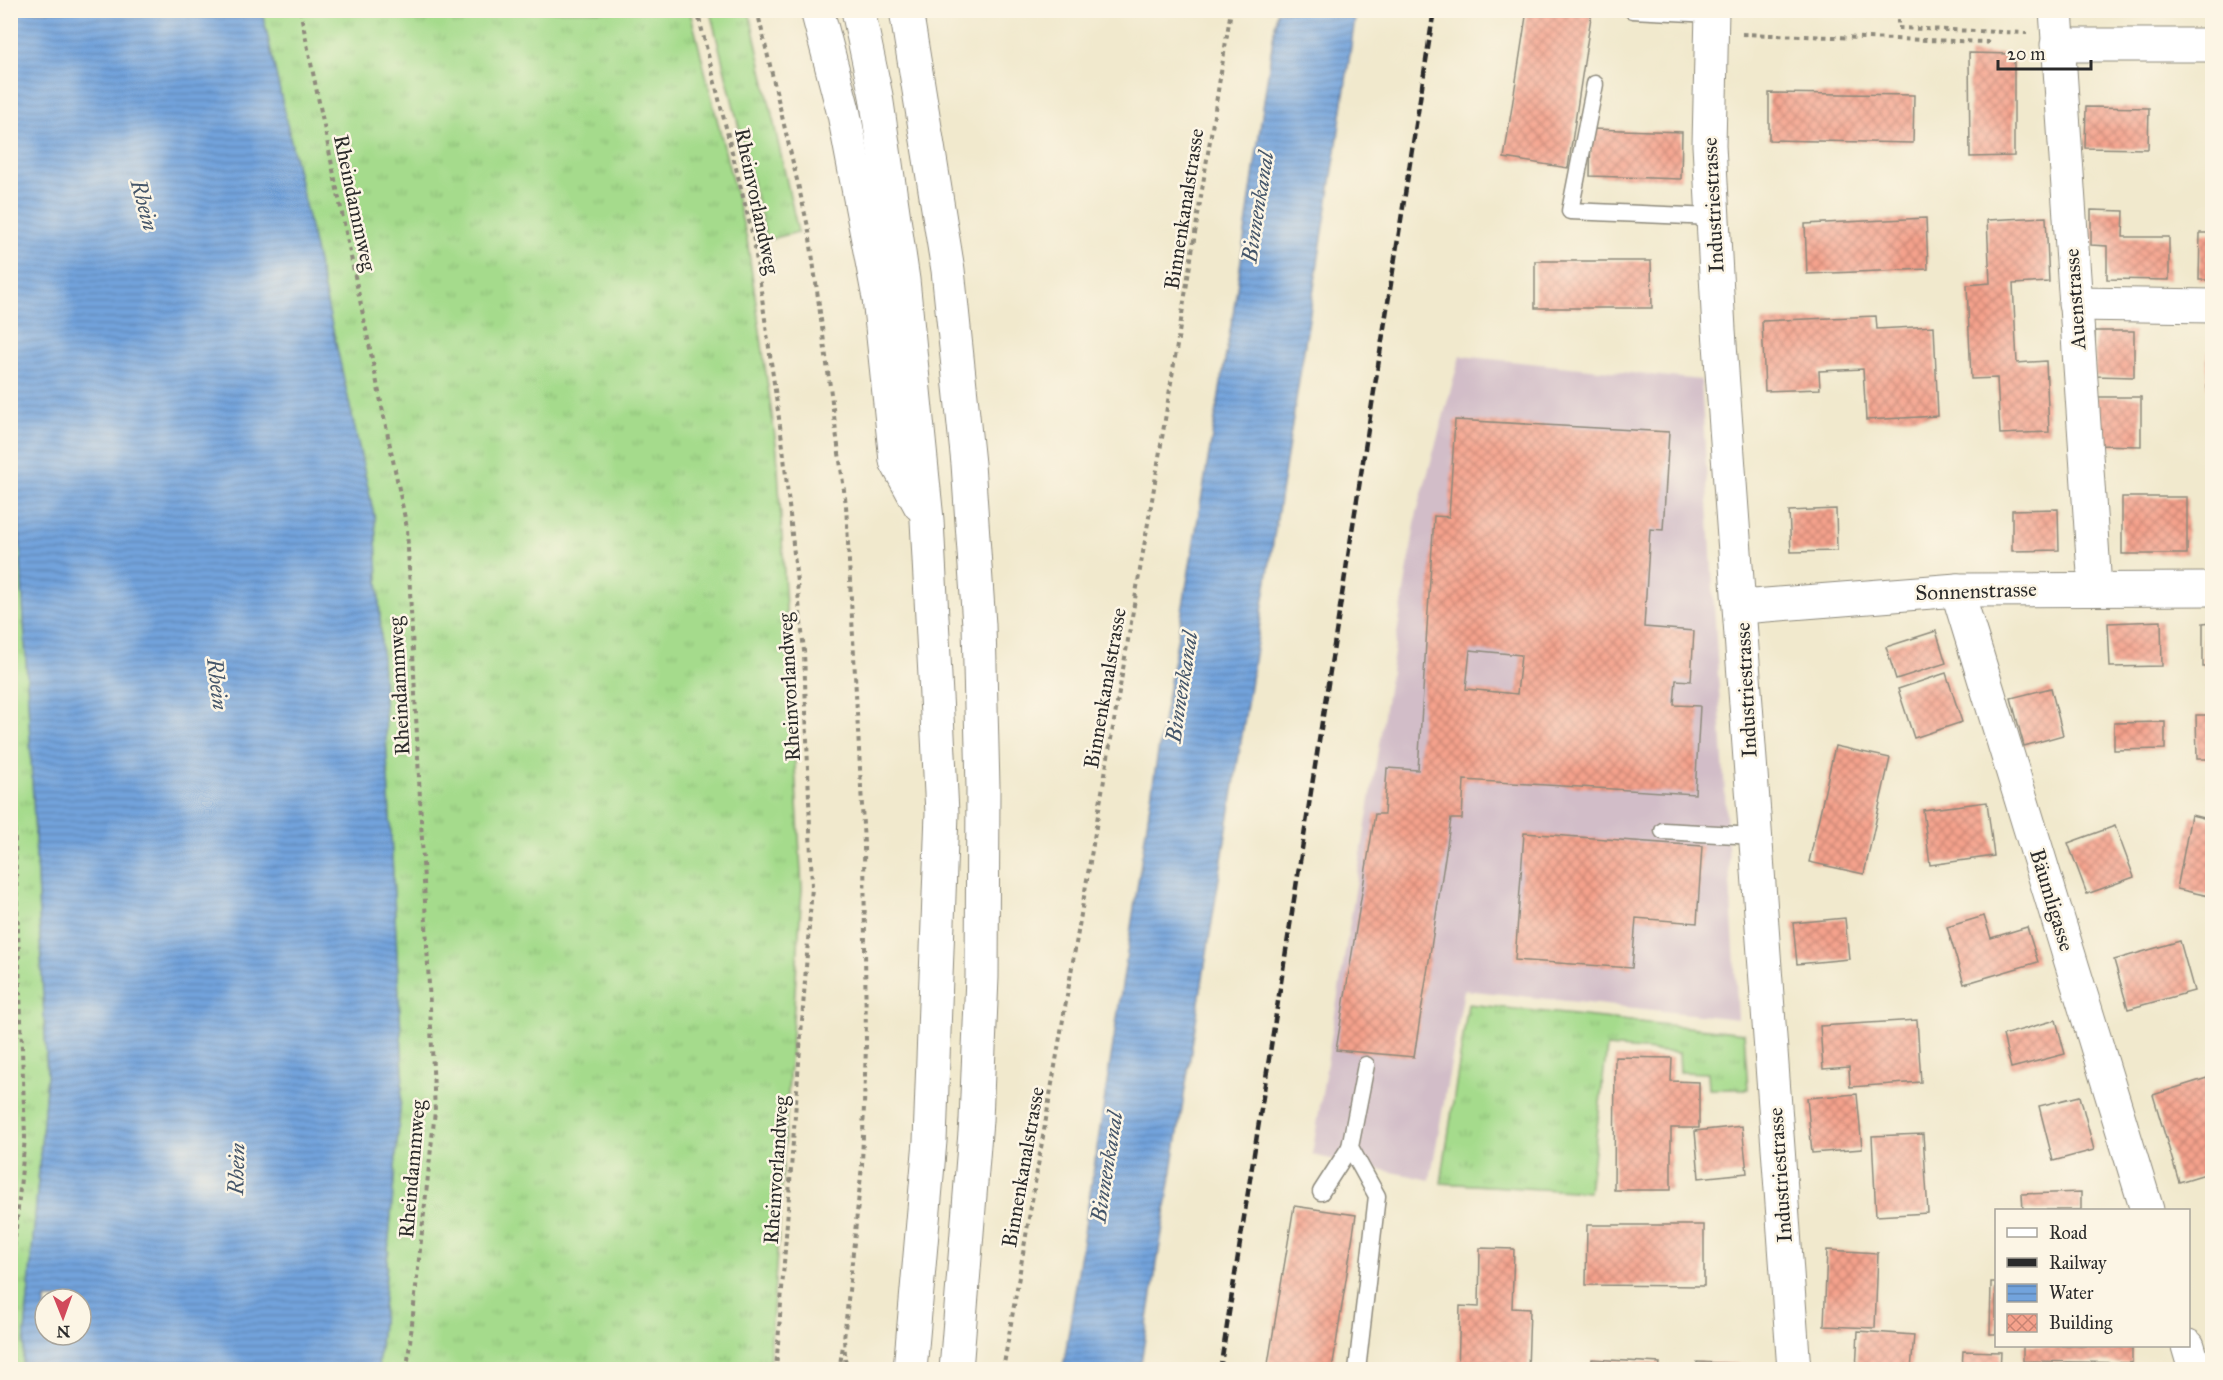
<svg xmlns="http://www.w3.org/2000/svg" width="2223" height="1380" viewBox="0 0 2223 1380" font-family="'IM FELL Great Primer',serif">
<style>
.industrial{fill:#d2bdc8}
.grass{fill:url(#grass-tufts);stroke:#68835c;stroke-width:1.5}
.water{fill:url(#water-rules);stroke:#4e6784;stroke-width:1.5;fill-rule:evenodd}
.building{fill:url(#building-cross-hatch);fill-rule:evenodd}
.lines{fill:none;stroke-linecap:round;stroke-linejoin:round}
.service-casing{stroke:#8e8a7c;stroke-width:19}
.minor-casing{stroke:#8e8a7c;stroke-width:35}
.motorway-casing{stroke:#8e8a7c;stroke-width:35}
.path{stroke:#8e8a7c;stroke-width:4;stroke-dasharray:4.5 4.5;stroke-linecap:butt}
.service{stroke:#fff;stroke-width:16}
.minor{stroke:#fff;stroke-width:33}
.motorway{stroke:#fff;stroke-width:33}
.rail{stroke:#2b2b2b;stroke-width:4.5;stroke-dasharray:9 4.5;stroke-linecap:butt}
.labels{text-anchor:middle;stroke-width:5;stroke-linejoin:round;paint-order:stroke}
.street-label{font-size:21px;fill:#2b2b2b;stroke:#fcf5e5}
.water-label{font-size:22px;font-style:italic;fill:#445569;stroke:#fcf5e5}
</style>
<defs>
<pattern id="grass-tufts" width="24" height="20" patternUnits="userSpaceOnUse" patternTransform="scale(1.5)"><rect width="24" height="20" fill="#a5db8c"/><path d="M3 7l-1-3M5 7V3M7 7l1-3M15 17l-1-3M17 17v-4M19 17l1-3" fill="none" stroke="#8ebc79"/></pattern>
<pattern id="water-rules" width="6" height="5" patternUnits="userSpaceOnUse" patternTransform="scale(1.5)"><rect width="6" height="5" fill="#72a3dc"/><path d="M0 2.5h6" fill="none" stroke="#5e85b3"/></pattern>
<pattern id="building-cross-hatch" width="8" height="8" patternUnits="userSpaceOnUse" patternTransform="scale(1.5)"><rect width="8" height="8" fill="#f5a28c"/><path d="M0 0l8 8M0 8l8-8" fill="none" stroke="#c78473"/></pattern>
</defs>
<rect width="100%" height="100%" fill="#fcf5e5"/>
<filter id="ink" filterUnits="userSpaceOnUse"><feTurbulence type="fractalNoise" baseFrequency=".0167" numOctaves="2"/><feDisplacementMap in="SourceGraphic" scale="12" xChannelSelector="R" yChannelSelector="G"/><feConvolveMatrix kernelMatrix="1 2 1 2 8 2 1 2 1" color-interpolation-filters="sRGB"/></filter>
<filter id="wash" filterUnits="userSpaceOnUse"><feTurbulence type="fractalNoise" baseFrequency=".008" numOctaves="4" result="noise"/><feDisplacementMap in="SourceGraphic" scale="24" xChannelSelector="R" yChannelSelector="G"/><feGaussianBlur stdDeviation="1.35" result="paint"/><feColorMatrix in="noise" values="0 0 0 0 0 0 0 0 0 0 0 0 0 0 0 0 0 1.4 0 .05"/><feComposite in="paint" operator="in"/></filter>
<g filter="url(#wash)">
<rect width="100%" height="100%" fill="#f1e9cd"/>
<polygon class="industrial" points="1460,356 1701,380 1738,1019 1464,990 1430,1180 1312,1155 1417,512"/>
<g class="grass">
<polygon points="262,11 690,11 747,239 777,451 802,889 769,1369 378,1369 403,1074 375,519"/>
<polygon points="710,11 749,11 798,232 767,240"/>
<polygon points="10,483 19,521 47,1075 22,1370 10,1369"/>
<polygon points="1468,1004 1744,1033 1748,1089 1709,1089 1708,1073 1680,1072 1679,1053 1607,1047 1589,1192 1441,1183"/>
</g>
<g class="water">
<path d="M10 11H262L375 519 403 1074 378 1369H22L47 1075 19 521 10 483ZM45 1299H81V1335H45Z"/>
<polygon points="1277,11 1356,11 1336,151 1140,1369 1063,1369 1158,752 1235,302"/>
</g>
<g id="blocks">
<g class="building">
<polygon points="1527,10 1592,10 1568,168 1504,158"/>
<polygon points="1949,10 1993,10 1993,15"/>
<polygon points="1969,53 2014,54 2014,156 1970,157"/>
<polygon points="1769,93 1914,95 1913,143 1769,140"/>
<polygon points="2086,107 2149,108 2148,149 2085,148"/>
<polygon points="1591,129 1682,132 1681,179 1590,176"/>
<polygon points="2091,210 2124,211 2123,237 2169,237 2169,280 2107,279 2107,246 2091,245"/>
<polygon points="2046,217 2049,282 2013,284 2017,363 2046,361 2049,432 2000,434 1997,378 1971,379 1967,285 1990,283 1987,220"/>
<polygon points="1926,218 1928,269 1807,274 1805,224"/>
<polygon points="2200,233 2212,233 2212,280 2199,280"/>
<polygon points="1535,261 1651,261 1652,308 1535,308"/>
<polygon points="1876,316 1877,329 1934,326 1938,416 1866,420 1863,369 1819,371 1820,389 1765,391 1762,321"/>
<polygon points="2095,331 2134,331 2134,377 2095,376"/>
<rect x="2207" y="352" width="5" height="36"/>
<polygon points="2096,397 2141,397 2141,446 2096,445"/>
<path d="M1455 420 1669 432 1663 530 1650 529 1644 627 1694 631 1691 681 1676 680 1674 705 1700 706 1695 794 1464 780 1462 819H1451L1414 1057 1336 1050 1375 814H1384L1387 768 1418 770 1434 516 1449 517ZM1470 650 1521 655 1517 694 1466 689Z"/>
<rect x="2122" y="497" width="65" height="57"/>
<polygon points="1836,509 1837,551 1791,552 1789,511"/>
<polygon points="2058,509 2059,550 2012,551 2012,510"/>
<polygon points="2161,621 2162,666 2110,667 2108,623"/>
<polygon points="2212,622 2212,667 2203,667 2203,623"/>
<polygon points="1936,631 1946,663 1896,679 1886,647"/>
<polygon points="1946,673 1962,722 1914,738 1898,689"/>
<polygon points="2051,688 2063,735 2024,746 2011,698"/>
<polygon points="2196,715 2212,715 2212,759 2197,759"/>
<polygon points="2165,722 2165,749 2114,750 2114,723"/>
<polygon points="1835,746 1890,758 1864,874 1809,862"/>
<polygon points="1987,802 1994,856 1930,865 1923,810"/>
<polygon points="2191,815 2212,820 2212,882 2209,896 2177,889"/>
<polygon points="2115,826 2134,877 2087,894 2068,843"/>
<polygon points="1524,833 1702,846 1697,923 1636,918 1632,968 1515,960"/>
<polygon points="1984,916 1991,938 2027,927 2038,962 1964,984 1947,927"/>
<polygon points="1845,918 1849,959 1797,964 1793,923"/>
<polygon points="2180,941 2194,991 2128,1009 2114,960"/>
<polygon points="1917,1020 1921,1082 1850,1087 1849,1067 1823,1069 1820,1026"/>
<polygon points="2056,1020 2065,1054 2011,1068 2003,1035"/>
<polygon points="1615,1057 1672,1058 1671,1081 1699,1082 1699,1128 1671,1128 1671,1190 1614,1190"/>
<polygon points="2207,1078 2212,1098 2212,1172 2179,1182 2153,1095"/>
<polygon points="1857,1094 1862,1149 1812,1153 1807,1098"/>
<polygon points="2080,1096 2094,1150 2053,1161 2039,1106"/>
<polygon points="1742,1126 1747,1173 1699,1178 1695,1131"/>
<polygon points="1923,1134 1928,1213 1876,1216 1872,1136"/>
<polygon points="2081,1192 2081,1210 2023,1210 2022,1194"/>
<polygon points="1294,1206 1356,1215 1332,1370 1267,1370"/>
<polygon points="1587,1225 1704,1225 1704,1286 1586,1285"/>
<polygon points="1480,1248 1514,1249 1512,1308 1530,1309 1528,1370 1458,1370 1460,1306 1479,1307"/>
<polygon points="1827,1250 1878,1253 1875,1328 1824,1326"/>
<polygon points="1991,1282 1996,1282 1996,1334 1990,1334"/>
<polygon points="1858,1331 1914,1335 1911,1370 1856,1370"/>
<polygon points="2023,1346 2132,1346 2132,1363 2023,1361"/>
<polygon points="1963,1351 2001,1352 2000,1370 1962,1370"/>
<polygon points="1592,1359 1660,1363 1659,1370 1591,1370"/>
<polygon points="1697,1362 1764,1365 1763,1370 1696,1370"/>
</g>
</g>
</g>
<g filter="url(#ink)">
<use href="#blocks" fill-opacity="0" stroke="#8e8a7c" stroke-width="1.5"/>
<g class="lines">
<defs>
<g id="service">
<polyline points="1632,10 1712,14"/>
<polyline points="1595,84 1570,211 1713,217"/>
<polyline points="1663,831 1755,836"/>
<polyline points="1321,1192 1350,1147"/>
<polyline points="1357,1370 1377,1196 1350,1147 1366,1065"/>
</g>
<g id="minor">
<polyline points="1712,10 1709,145 1719,330 1794,1370"/>
<polyline points="2056,10 2095,588"/>
<polyline points="2057,45 2212,45"/>
<polyline points="2075,304 2212,306"/>
<polyline points="1957,590 2147,1210"/>
<polyline points="1741,607 1957,590 2212,589"/>
<polyline points="2188,1346 2195,1370"/>
</g>
<g id="motorway">
<polyline points="817,10 844,114 879,298 896,461 920,505"/>
<polyline points="858,10 876,96 903,280 927,520 942,813 930,1141 910,1370"/>
<polyline points="906,10 948,270 968,464 979,625 983,788 982,977 976,1120 956,1370"/>
</g>
</defs>
<use href="#service" class="service-casing"/>
<use href="#minor" class="minor-casing"/>
<use href="#motorway" class="motorway-casing"/>
<g class="path">
<polyline points="300,10 407,528 435,1111 407,1370"/>
<polyline points="697,10 754,241 783,447 804,651 812,887 776,1370"/>
<polyline points="757,10 809,231 846,505 864,844 866,1045 862,1165 844,1339 846,1370"/>
<polyline points="1898,10 1898,28 2027,33"/>
<polyline points="1742,34 1987,42 1991,47"/>
<polyline points="10,694 25,1138 10,1289"/>
<polyline points="839,1370 843,1346"/>
<polyline points="1003,1370 1154,488 1231,10"/>
</g>
<use href="#service" class="service"/>
<use href="#minor" class="minor"/>
<use href="#motorway" class="motorway"/>
<polyline class="rail" points="1220,1370 1434,10"/>
</g>
</g>
<g class="labels">
<g class="street-label">
<text transform="translate(757 201) rotate(78)" y="7">Rheinvorlandweg</text>
<text transform="translate(355 203) rotate(78)" y="7">Rheindammweg</text>
<text transform="translate(1713 205) rotate(-93)" y="7">Industriestrasse</text>
<text transform="translate(1184 209) rotate(-81)" y="7">Binnenkanalstrasse</text>
<text transform="translate(2075 299) rotate(-94)" y="7">Auenstrasse</text>
<text transform="translate(1976 591) rotate(-2)" y="7">Sonnenstrasse</text>
<text transform="translate(399 686) rotate(-93)" y="7">Rheindammweg</text>
<text transform="translate(789 687) rotate(-93)" y="7">Rheinvorlandweg</text>
<text transform="translate(1105 688) rotate(-80)" y="7">Binnenkanalstrasse</text>
<text transform="translate(1746 690) rotate(-93)" y="7">Industriestrasse</text>
<text transform="translate(2052 900) rotate(73)" y="7">Bäumligasse</text>
<text transform="translate(1023 1167) rotate(-80)" y="7">Binnenkanalstrasse</text>
<text transform="translate(412 1169) rotate(-85)" y="7">Rheindammweg</text>
<text transform="translate(776 1170) rotate(-86)" y="7">Rheinvorlandweg</text>
<text transform="translate(1780 1175) rotate(-94)" y="7">Industriestrasse</text>
</g>
<g class="water-label">
<text transform="translate(145 205) rotate(75)" y="8">Rhein</text>
<text transform="translate(1257 207) rotate(-81)" y="8">Binnenkanal</text>
<text transform="translate(218 684) rotate(83)" y="8">Rhein</text>
<text transform="translate(1181 687) rotate(-81)" y="8">Binnenkanal</text>
<text transform="translate(1106 1167) rotate(-81)" y="8">Binnenkanal</text>
<text transform="translate(236 1169) rotate(-88)" y="8">Rhein</text>
</g>
</g>
<rect width="2223" height="1380" fill="none" stroke="#fcf5e5" stroke-width="36"/>
<rect x="1995" y="1209" width="195" height="138" fill="#fcf5e5" stroke="#a8a49b" stroke-width="1.5"/>
<rect x="2007" y="1228" width="30" height="9" fill="#ffffff" stroke="#a8a49b" stroke-width="1.5"/>
<text x="2049" y="1239" font-size="18" fill="#2b2b2b">Road</text>
<rect x="2007" y="1258" width="30" height="9" fill="#2b2b2b" stroke="#a8a49b" stroke-width="1.5"/>
<text x="2049" y="1269" font-size="18" fill="#2b2b2b">Railway</text>
<rect x="2007" y="1284" width="30" height="18" fill="url(#water-rules)" stroke="#a8a49b" stroke-width="1.5"/>
<text x="2049" y="1299" font-size="18" fill="#2b2b2b">Water</text>
<rect x="2007" y="1314" width="30" height="18" fill="url(#building-cross-hatch)" stroke="#a8a49b" stroke-width="1.5"/>
<text x="2049" y="1329" font-size="18" fill="#2b2b2b">Building</text>
<g transform="translate(63 1317) rotate(179)"><circle r="28" fill="#fcf5e5" stroke="#a8a49b" stroke-width="1.5"/>
<path d="M0-4.5L10 22L0 15L-10 22Z" fill="#d1495b"/>
<text y="-9" font-size="16" font-weight="bold" text-anchor="middle" fill="#2b2b2b">N</text>
</g>
<path d="M1998 60v9h93v-9" fill="none" stroke="#2b2b2b" stroke-width="3"/>
<text x="2007" y="60" font-size="18" fill="#2b2b2b" stroke="#fcf5e5" stroke-width="4.5" paint-order="stroke">20 m</text>
</svg>
